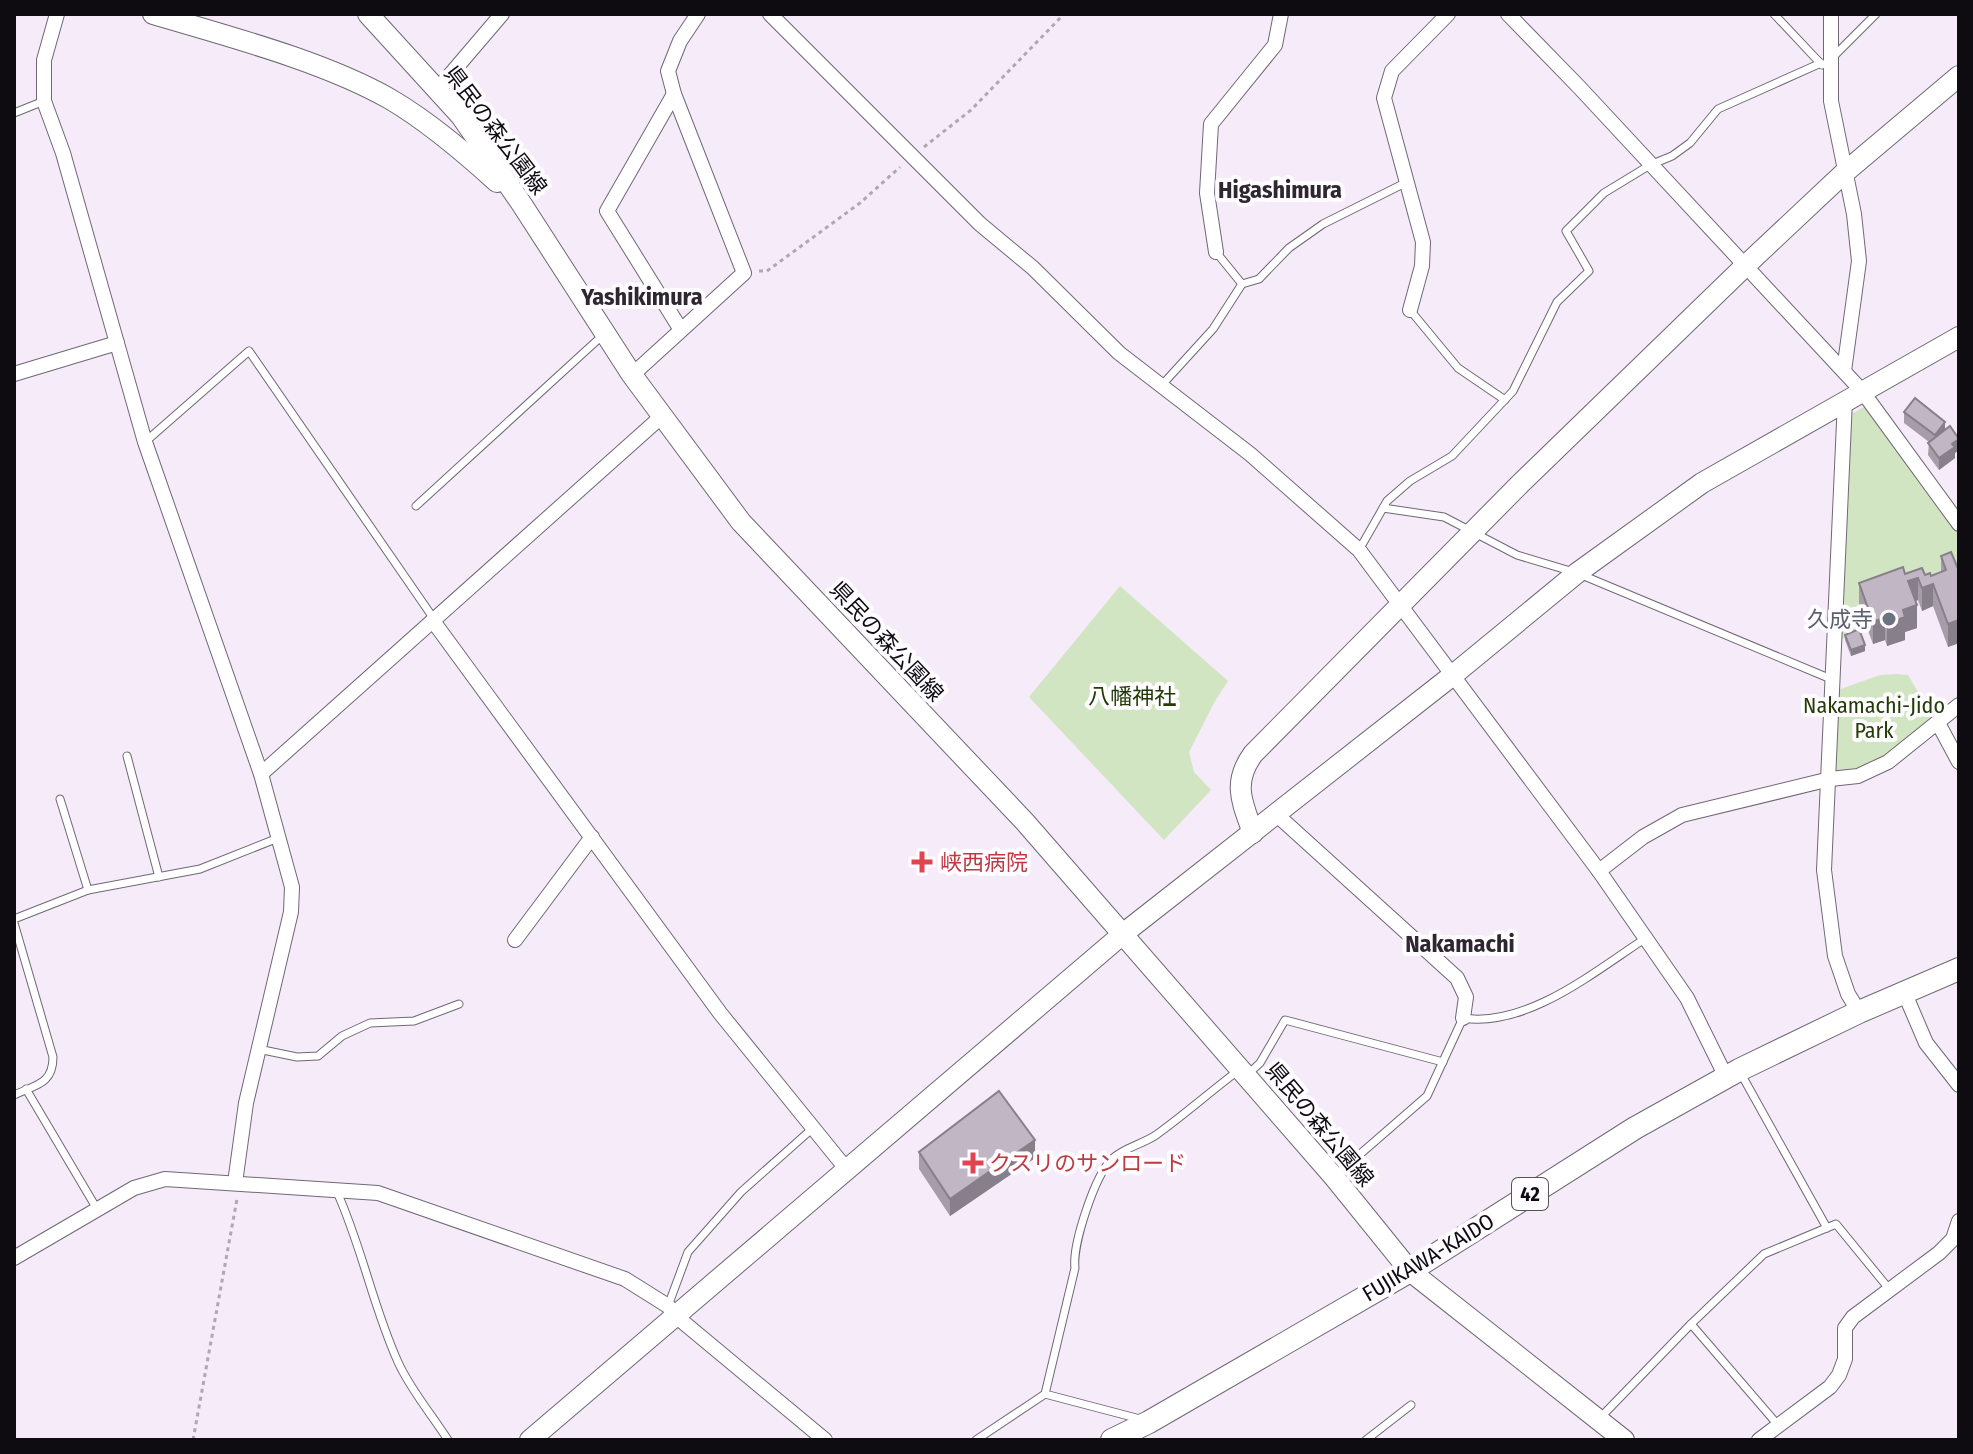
<svg xmlns="http://www.w3.org/2000/svg" width="1973" height="1454" viewBox="0 0 1973 1454" font-family="'Fira Sans Condensed','Noto Sans JP',sans-serif">
<style>
.green{fill:#d2e5c3}
.lines{fill:none;stroke-linecap:round;stroke-linejoin:round}
.lane-casing{stroke:#706874;stroke-width:9}
.street-casing{stroke:#706874;stroke-width:16}
.secondary-casing{stroke:#706874;stroke-width:22}
.primary-casing{stroke:#706874;stroke-width:24}
.path{stroke:#afa8b3;stroke-width:3;stroke-dasharray:4 4;stroke-linecap:butt}
.lane{stroke:#fff;stroke-width:7}
.street{stroke:#fff;stroke-width:14}
.secondary{stroke:#fff;stroke-width:20}
.primary{stroke:#fff;stroke-width:22}
.wall{fill:#a69da9}
.shaded-wall{fill:#877f89}
.building{fill:#c1b6c4;stroke:#877f89;stroke-width:2}
.worship-dot{fill:#6b7280;stroke:#fefcff;stroke-width:3}
.health-dot{fill:#e0444e;stroke:#fefcff;stroke-width:3}
.labels{text-anchor:middle;stroke-width:8;stroke-linejoin:round;paint-order:stroke}
.shield{fill:#fefcff;stroke:#575458;stroke-width:2}
.shield-label{font-size:20px;font-weight:bold;fill:#0f0c11}
.street-label{font-size:22px;fill:#0f0c11;stroke:#fefcff}
.worship-label{font-size:22px;fill:#5b616d;stroke:#fefcff;text-anchor:end}
.park-label{font-size:22px;fill:#233c06;stroke:#fefcff}
.health-label{font-size:22px;fill:#be3a42;stroke:#fefcff;text-anchor:start}
.neighbourhood-label{font-size:24px;font-weight:bold;fill:#2e2631;stroke:#fefcff}
</style>
<rect width="100%" height="100%" fill="#f5ebf9"/>
<g class="green">
<polygon points="1864,407 1902,454 1959,534 1959,578 1954,566 1937,572 1938,577 1854,607 1861,633 1840,640 1848,416"/>
<polygon points="1120,586 1228,681 1215,701 1189,752 1194,772 1211,790 1164,840 1029,697"/>
<path d="M1897 674 1908 675 1935 720C1903 744 1876 768 1835 772V691L1880 675Z"/>
</g>
<g class="lines">
<defs>
<g id="lane">
<polyline points="1774,14 1822,65"/>
<polyline points="1832,58 1876,14"/>
<polyline points="14,113 44,101"/>
<polyline points="1242,284 1259,279 1289,248 1323,224 1407,182"/>
<polyline points="1410,310 1458,368 1505,400"/>
<polyline points="1161,386 1213,329 1242,284 1216,252"/>
<polyline points="145,442 249,351 434,619"/>
<polyline points="416,506 603,335"/>
<polyline points="1383,508 1444,517 1517,555 1577,573 1831,679"/>
<polyline points="1359,550 1387,501 1410,481 1452,456 1513,391 1557,302 1589,271 1566,231 1604,193 1650,165 1672,156 1690,143 1718,109 1821,63"/>
<polyline points="127,756 159,877"/>
<polyline points="60,799 88,890 200,869 278,838"/>
<polyline points="14,919 88,890"/>
<path d="M14 923 53 1057C53 1084 36 1085 14 1095"/>
<polyline points="258,1049 297,1057 318,1056 342,1036 370,1023 414,1021 459,1004"/>
<polyline points="1740,1072 1827,1228"/>
<polyline points="1248,1074 1260,1063 1285,1020 1443,1062"/>
<polyline points="26,1089 97,1209"/>
<path d="M1336 1175 1427 1096 1463 1018C1527 1028 1595 971 1646 938"/>
<path d="M337 1192C362 1247 373 1307 398 1362 410 1389 432 1415 448 1440"/>
<polyline points="668,1306 688,1252 741,1192 813,1128"/>
<polyline points="1691,1324 1778,1425"/>
<polyline points="1045,1394 1140,1419"/>
<polyline points="1600,1418 1691,1324 1764,1254 1836,1224 1890,1290"/>
<path d="M976 1440 1045 1394 1075 1268C1072 1245 1095 1175 1112 1159 1123 1148 1143 1144 1156 1135 1184 1115 1211 1091 1239 1070"/>
<polyline points="1366,1440 1411,1405"/>
</g>
<g id="street">
<polyline points="57,14 44,60 44,101 63,153 145,442 261,774 292,887 291,912 246,1103 235,1183"/>
<polyline points="770,14 980,224 1033,268 1119,353 1250,454 1359,550 1599,871 1687,998 1726,1077"/>
<polyline points="1508,14 1579,87 1862,391 1959,524"/>
<polyline points="1831,14 1831,101 1854,214 1859,261 1844,371"/>
<polyline points="438,89 502,14"/>
<polyline points="674,94 607,211 681,330"/>
<polyline points="1216,252 1207,193 1211,124 1275,45 1281,14"/>
<polyline points="1410,310 1422,266 1423,242 1384,98 1392,71 1448,14"/>
<polyline points="14,374 117,343"/>
<polyline points="632,375 744,273 674,94 668,71 680,41 698,14"/>
<polyline points="1845,400 1824,870 1835,956 1848,994 1859,1012"/>
<polyline points="433,621 720,1013 848,1171"/>
<polyline points="1938,723 1959,762"/>
<polyline points="261,774 661,417"/>
<polyline points="1277,815 1457,978 1466,997 1463,1018"/>
<polyline points="1599,871 1643,837 1682,815 1830,779 1858,776 1888,762 1959,705"/>
<polyline points="515,940 592,837"/>
<polyline points="1905,994 1926,1043 1959,1085"/>
<polyline points="14,1258 134,1188 165,1179 378,1193 625,1279 668,1306 677,1317 825,1440"/>
<polyline points="1759,1440 1830,1387 1839,1375 1845,1359 1845,1328 1853,1317 1939,1253 1953,1239 1959,1221"/>
</g>
<g id="secondary">
<path d="M153 14C227 36 323 61 390 99 429 122 464 152 497 182"/>
<polyline points="368,14 461,116 521,203 632,375 741,522 1025,822 1334,1177 1410,1271 1624,1440"/>
<path d="M1253 833C1242 802 1232 783 1253 754L1520 484 1745 266 1844 173 1959 76"/>
<polyline points="530,1440 1124,933 1453,675 1577,573 1702,483 1959,337"/>
</g>
<polyline id="primary" points="1112,1440 1149,1422 1410,1271 1635,1128 1739,1070 1859,1012 1959,969"/>
</defs>
<use href="#lane" class="lane-casing"/>
<use href="#street" class="street-casing"/>
<use href="#secondary" class="secondary-casing"/>
<use href="#primary" class="primary-casing"/>
<g class="path">
<polyline points="924,147 971,110 1064,14"/>
<polyline points="759,271 767,271 860,203 900,167"/>
<polyline points="193,1440 237,1199"/>
</g>
<use href="#lane" class="lane"/>
<use href="#street" class="street"/>
<use href="#secondary" class="secondary"/>
<use href="#primary" class="primary"/>
</g>
<g class="wall">
<polygon points="1904,412 1945,430 1959,450 1955,453 1955,458 1939,470 1928,455 1929,442 1904,423"/>
<polygon points="1941,556 1959,571 1959,643 1948,647 1933,606 1922,611 1918,600 1916,601 1917,628 1905,632 1905,640 1887,646 1885,640 1873,644 1859,606 1859,583 1905,574 1931,576 1941,572"/>
<polygon points="1845,635 1865,651 1851,656 1845,640"/>
<polygon points="919,1152 1035,1158 950,1216 919,1169"/>
</g>
<g class="shaded-wall">
<polygon points="1945,422 1945,433 1935,447 1935,435"/>
<polygon points="1959,439 1959,450 1955,453 1955,458 1939,470 1939,458 1952,444"/>
<polygon points="1918,578 1918,600 1908,604 1908,581"/>
<polygon points="1933,584 1933,606 1922,611 1922,588"/>
<polygon points="1917,605 1917,628 1905,632 1905,640 1887,646 1887,624 1903,610"/>
<polygon points="1885,617 1885,640 1873,644 1873,622"/>
<polygon points="1959,620 1959,643 1948,647 1948,624"/>
<polygon points="1865,645 1865,651 1851,656 1851,650"/>
<polygon points="1035,1140 1035,1158 950,1216 950,1199"/>
</g>
<g class="building">
<polygon points="1915,398 1945,422 1935,435 1904,412"/>
<polygon points="1950,426 1959,439 1952,444 1955,447 1939,458 1928,443"/>
<polygon points="1951,552 1959,571 1959,620 1948,624 1933,584 1922,588 1918,578 1908,581 1917,605 1903,610 1905,617 1887,624 1885,617 1873,622 1859,583 1903,567 1905,574 1922,568 1925,575 1930,573 1931,576 1946,570 1941,556"/>
<polygon points="1859,629 1865,645 1851,650 1845,635"/>
<polygon points="999,1091 1035,1140 950,1199 919,1152"/>
</g>
<circle class="worship-dot" cx="1889" cy="619" r="8"/>
<g class="health-dot">
<path d="M918 850h8v8h8v8h-8v8h-8v-8h-8v-8h8z"/>
<path d="M969 1151h8v8h8v8h-8v8h-8v-8h-8v-8h8z"/>
</g>
<g class="labels">
<rect class="shield" x="1512" y="1178" width="36" height="32" rx="6"/>
<g class="shield-label">
<text x="1530" y="1201">42</text>
</g>
<g class="street-label">
<text transform="translate(496 130) rotate(53)" y="8">県民の森公園線</text>
<text transform="translate(887 641) rotate(47)" y="8">県民の森公園線</text>
<text transform="translate(1320 1124) rotate(50)" y="8">県民の森公園線</text>
<text transform="translate(1428 1257) rotate(-31)" y="8">FUJIKAWA-KAIDO</text>
</g>
<g class="worship-label">
<text x="1873" y="627">久成寺</text>
</g>
<g class="park-label">
<text x="1132" y="704">八幡神社</text>
<text x="1874" y="713">Nakamachi-Jido<tspan x="1874" dy="25">Park</tspan></text>
</g>
<g class="health-label">
<text x="940" y="870">峡西病院</text>
<text x="989" y="1171">クスリのサンロード</text>
</g>
<g class="neighbourhood-label">
<text x="1280" y="198">Higashimura</text>
<text x="642" y="305">Yashikimura</text>
<text x="1460" y="952">Nakamachi</text>
</g>
</g>
<rect width="1973" height="1454" fill="none" stroke="#0f0c11" stroke-width="32"/>
</svg>
